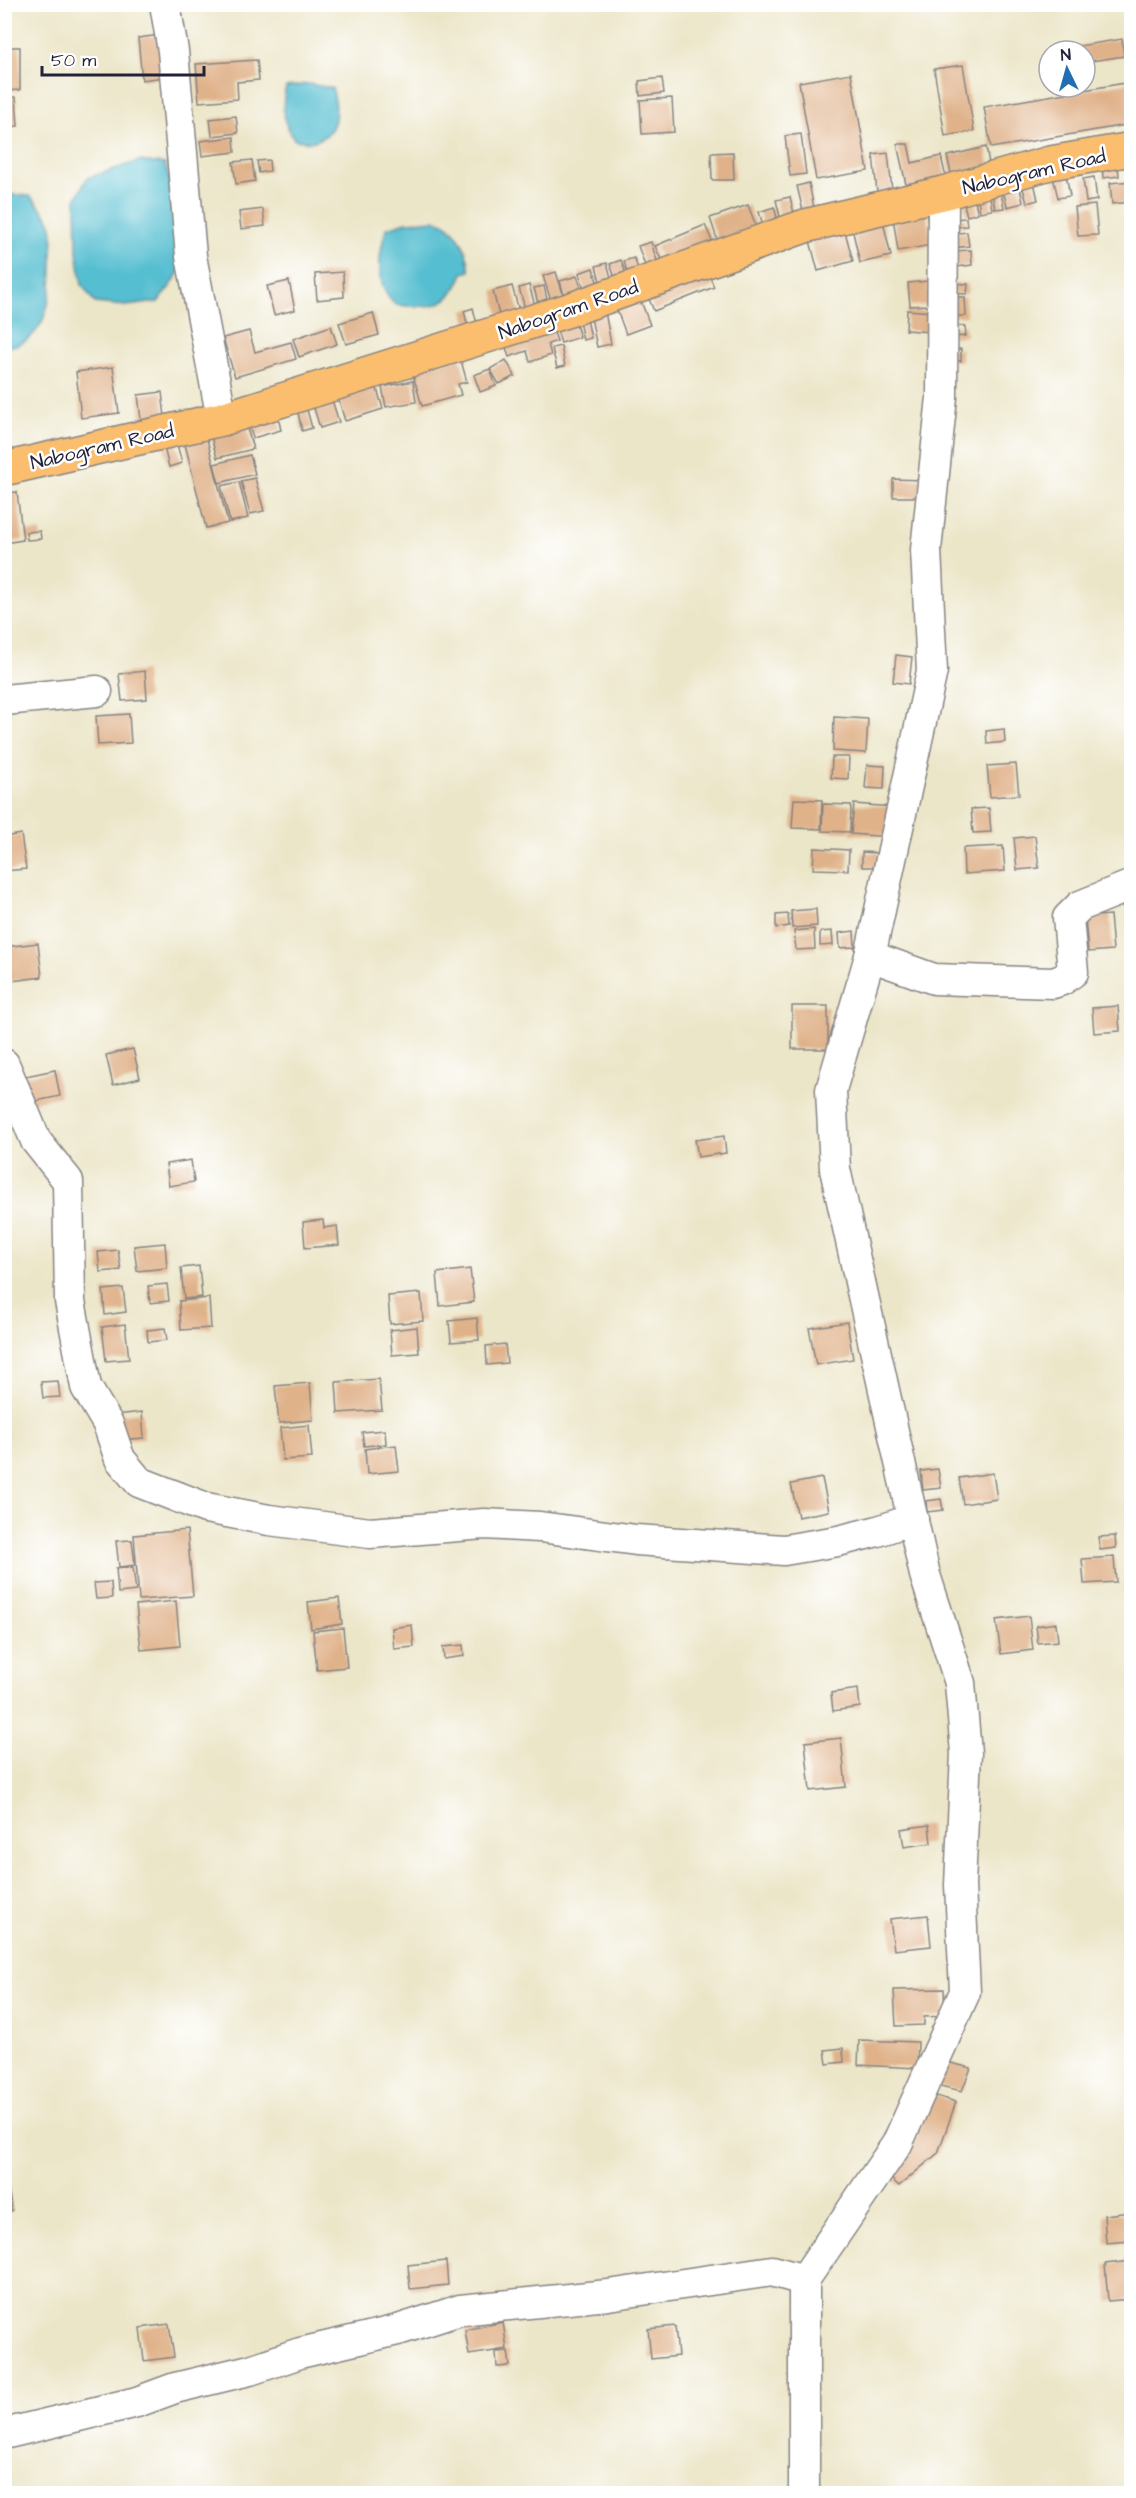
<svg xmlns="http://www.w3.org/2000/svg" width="1136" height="2498" viewBox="0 0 1136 2498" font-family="'Architects Daughter',sans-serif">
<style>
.water{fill:#54bed0;stroke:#3b7086;stroke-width:1.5}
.building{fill:#e0b28a}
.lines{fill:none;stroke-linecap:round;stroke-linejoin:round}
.minor-casing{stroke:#878482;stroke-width:33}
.major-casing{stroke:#878482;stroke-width:36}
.minor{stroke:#fff;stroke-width:30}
.major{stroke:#fbbe6e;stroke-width:33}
.labels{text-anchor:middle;stroke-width:5;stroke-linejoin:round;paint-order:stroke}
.street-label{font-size:20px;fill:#22223b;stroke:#fff}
</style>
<rect width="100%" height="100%" fill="#fff"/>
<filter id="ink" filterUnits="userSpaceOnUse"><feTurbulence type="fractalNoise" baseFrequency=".0167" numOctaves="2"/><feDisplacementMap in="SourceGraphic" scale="12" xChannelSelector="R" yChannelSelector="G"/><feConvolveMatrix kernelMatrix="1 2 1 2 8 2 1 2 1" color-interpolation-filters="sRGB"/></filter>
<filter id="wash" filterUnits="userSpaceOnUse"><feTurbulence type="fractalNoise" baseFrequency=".008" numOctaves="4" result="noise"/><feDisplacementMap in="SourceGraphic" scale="24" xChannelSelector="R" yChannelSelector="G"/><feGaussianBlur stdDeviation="1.35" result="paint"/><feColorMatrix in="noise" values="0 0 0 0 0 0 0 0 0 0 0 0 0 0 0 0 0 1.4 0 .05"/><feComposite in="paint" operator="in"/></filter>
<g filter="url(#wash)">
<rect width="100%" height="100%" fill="#ece6c9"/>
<g class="water">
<path d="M308 84 332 88C338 107 340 134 314 141 309 143 300 140 295 140 282 123 281 108 286 87Z"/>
<polygon points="139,161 165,164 175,198 182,265 174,281 158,302 126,306 95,303 82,285 77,252 76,199 87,178"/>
<path d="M5 194 30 196C37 204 49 215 52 226 54 234 52 245 52 254 53 289 50 344 5 347Z"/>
<path d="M437 220C459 228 467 249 470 271L463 273C450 309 431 308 396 305 374 287 378 253 387 228L407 222Z"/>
</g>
<g id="blocks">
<g class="building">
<polygon points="160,35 165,77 142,80 138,38"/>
<polygon points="1122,39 1124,56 1085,62 1085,51 1079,51 1078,46"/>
<polygon points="4,47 20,47 20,90 4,91"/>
<polygon points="257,60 259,80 237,82 238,99 199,102 196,64"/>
<polygon points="963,65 974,131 945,136 934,69"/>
<polygon points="851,73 868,171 816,180 799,82"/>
<polygon points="662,78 664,93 640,96 639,81"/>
<polygon points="1131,82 1131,124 991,148 984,107"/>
<polygon points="16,97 18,126 4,127 4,98"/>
<polygon points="672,98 674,132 642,134 640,100"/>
<polygon points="236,116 238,133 212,136 210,119"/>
<polygon points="801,134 806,174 790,176 785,136"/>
<polygon points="234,137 235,152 202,156 200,141"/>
<polygon points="897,144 908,144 912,163 941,156 946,178 907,189"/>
<polygon points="986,147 990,169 952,177 947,156"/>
<polygon points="733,152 734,180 712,180 711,153"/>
<polygon points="888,153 892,190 877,192 873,155"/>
<polygon points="252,160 255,181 236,184 233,162"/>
<polygon points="269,160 270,171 259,173 257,161"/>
<polygon points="1118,165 1119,176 1103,178 1102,166"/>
<polygon points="1066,174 1070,196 1058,198 1053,177"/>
<polygon points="1094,177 1097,200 1086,202 1083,179"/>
<polygon points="1131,181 1131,202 1112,204 1110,183"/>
<polygon points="1034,182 1038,200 1027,203 1022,185"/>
<polygon points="809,183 814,208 803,211 797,186"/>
<polygon points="1020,187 1023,203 1007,207 1003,190"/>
<polygon points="1001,192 1004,208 995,209 992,193"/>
<polygon points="990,196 992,210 980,212 978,199"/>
<polygon points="790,197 795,217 781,221 776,200"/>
<polygon points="974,197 978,213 967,216 963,200"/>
<polygon points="748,205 758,231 719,245 710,218"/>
<polygon points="1095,205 1098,235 1078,236 1075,207"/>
<polygon points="774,207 778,221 763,225 759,212"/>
<polygon points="263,209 265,226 241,229 239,212"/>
<polygon points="926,211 932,245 898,251 893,217"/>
<polygon points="966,218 967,226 953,227 952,219"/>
<polygon points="883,221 891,256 860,263 852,228"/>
<polygon points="705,225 714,245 664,266 655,246"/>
<polygon points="844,228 853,261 818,271 809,237"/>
<polygon points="967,232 969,246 954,248 952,234"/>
<polygon points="651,242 658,264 646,268 638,246"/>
<polygon points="971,250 972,265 957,267 955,251"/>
<polygon points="634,258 639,271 628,275 624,261"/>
<polygon points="621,260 627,277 616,281 610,264"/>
<polygon points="607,263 612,281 601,285 596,266"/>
<polygon points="706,267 714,287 654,311 646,292"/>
<polygon points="593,268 599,288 585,292 579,273"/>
<polygon points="343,272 344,297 317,300 315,274"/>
<polygon points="556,272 565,300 552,304 543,276"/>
<polygon points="577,276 583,293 565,299 560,281"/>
<polygon points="289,281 295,310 274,315 267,286"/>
<polygon points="928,281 929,305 910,306 908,283"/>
<polygon points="952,283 968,284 967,294 951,293"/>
<polygon points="529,285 536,309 526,312 519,288"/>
<polygon points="512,286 520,314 500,319 493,291"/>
<polygon points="544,286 548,304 539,307 534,288"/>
<polygon points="639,296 650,325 626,334 615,305"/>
<polygon points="951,297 965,297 966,316 951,316"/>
<polygon points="604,306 611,344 597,347 589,308"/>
<polygon points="473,308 477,324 468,327 464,311"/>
<polygon points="907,310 932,312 930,332 906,330"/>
<polygon points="373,313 379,335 346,344 339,323"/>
<polygon points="574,318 580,337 561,343 555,324"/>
<polygon points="587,319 591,338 583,340 579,321"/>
<polygon points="331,326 337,344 299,357 293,339"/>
<polygon points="552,326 557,341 548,344 551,355 530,362 527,351 509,357 504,341"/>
<polygon points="965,326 966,336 953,337 952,327"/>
<polygon points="249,331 255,352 291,342 296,359 235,377 223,338"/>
<polygon points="561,346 565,366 557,368 552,348"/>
<polygon points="961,349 961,361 949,361 949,350"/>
<polygon points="460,357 467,382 458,384 461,395 422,406 412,371"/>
<polygon points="506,360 515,376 499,384 490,369"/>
<polygon points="113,367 119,413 81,418 76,372"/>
<polygon points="490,369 496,386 480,392 474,375"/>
<polygon points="413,381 416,402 386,407 382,387"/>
<polygon points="375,382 383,409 345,421 337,394"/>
<polygon points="162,392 165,417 141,420 138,395"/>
<polygon points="332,400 339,422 320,428 313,405"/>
<polygon points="306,406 312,428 302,431 297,408"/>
<polygon points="278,417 281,430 253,438 249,425"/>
<polygon points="247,428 253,449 217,458 211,437"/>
<polygon points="175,437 182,463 169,467 162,440"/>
<polygon points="207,439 228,523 206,528 185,444"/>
<polygon points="250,455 255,474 219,483 214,464"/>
<polygon points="255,478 264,511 250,514 241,481"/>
<polygon points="893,479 922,480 921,497 893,497"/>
<polygon points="239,482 248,518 230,522 221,486"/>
<polygon points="17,492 23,540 4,543 4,493"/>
<polygon points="40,531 41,539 27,540 26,532"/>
<polygon points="896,655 912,657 909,684 893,682"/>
<polygon points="145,671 147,699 122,701 119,674"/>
<polygon points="129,714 131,743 98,745 96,716"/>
<polygon points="834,717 868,719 866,753 833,751"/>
<polygon points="1004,729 1005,742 987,744 986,731"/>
<polygon points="832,757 849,757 848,779 831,778"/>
<polygon points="1016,764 1019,795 990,797 987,766"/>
<polygon points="867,765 885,766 884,789 865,788"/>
<polygon points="794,799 822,800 821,829 792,828"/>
<polygon points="823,804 851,805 850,832 822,831"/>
<polygon points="854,804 893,807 890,837 851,834"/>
<polygon points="989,808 991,832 973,833 971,809"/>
<polygon points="21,834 26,869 4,871 4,837"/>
<polygon points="1035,836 1039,868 1017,870 1014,838"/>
<polygon points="1003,846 1005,871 964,874 963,848"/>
<polygon points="814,848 849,850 848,870 813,869"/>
<polygon points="862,852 879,853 878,867 862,867"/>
<polygon points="816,909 817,926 792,928 791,911"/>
<polygon points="788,914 789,926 776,928 776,915"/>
<polygon points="1110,915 1113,950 1088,952 1085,917"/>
<polygon points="814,929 815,949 796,950 794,931"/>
<polygon points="832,931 833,945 820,946 820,932"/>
<polygon points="854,931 855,947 840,948 839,933"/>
<polygon points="38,943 42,977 4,982 4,947"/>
<rect x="792" y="1006" width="36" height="43"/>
<polygon points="1118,1006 1120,1031 1094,1033 1092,1008"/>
<polygon points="133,1049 140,1078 113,1085 106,1055"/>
<polygon points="55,1070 60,1096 27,1103 21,1077"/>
<polygon points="724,1136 726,1153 698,1157 695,1140"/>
<polygon points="191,1160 194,1182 169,1186 166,1164"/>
<polygon points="323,1220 324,1228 337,1226 339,1245 305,1248 303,1222"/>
<polygon points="165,1243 167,1268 137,1271 134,1246"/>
<polygon points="118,1250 121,1270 100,1272 98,1252"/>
<polygon points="199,1266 202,1297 184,1299 181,1268"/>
<polygon points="470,1269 474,1302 440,1306 437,1273"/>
<polygon points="167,1284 169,1301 150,1303 148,1286"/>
<polygon points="123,1288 126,1312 105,1315 103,1290"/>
<polygon points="421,1293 423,1321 390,1324 388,1296"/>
<polygon points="209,1298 211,1328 181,1330 179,1301"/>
<polygon points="477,1318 479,1340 451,1342 449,1321"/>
<polygon points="847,1322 853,1359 816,1365 809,1328"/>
<polygon points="125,1324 129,1359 106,1361 102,1327"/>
<polygon points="417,1327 419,1353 392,1355 390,1330"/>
<polygon points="165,1328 167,1340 148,1342 147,1330"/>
<polygon points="505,1344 507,1363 487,1365 486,1346"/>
<polygon points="379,1379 382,1410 338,1413 336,1382"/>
<polygon points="58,1381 60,1397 43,1398 41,1382"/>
<polygon points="310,1383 313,1420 279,1423 275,1386"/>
<polygon points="142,1412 144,1438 118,1440 116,1415"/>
<polygon points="309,1425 312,1458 283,1460 280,1428"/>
<polygon points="385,1430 386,1444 364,1446 362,1432"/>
<polygon points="396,1445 399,1471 367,1474 365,1449"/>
<polygon points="938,1469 941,1488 923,1490 921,1471"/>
<polygon points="993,1473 997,1499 963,1504 959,1478"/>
<polygon points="822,1478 829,1511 798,1517 791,1484"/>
<polygon points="941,1499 943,1510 927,1512 926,1501"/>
<polygon points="187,1530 193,1596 139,1600 134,1535"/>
<polygon points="1115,1536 1116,1548 1100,1550 1099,1537"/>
<polygon points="132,1540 135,1565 119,1567 116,1541"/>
<polygon points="1114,1557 1116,1582 1084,1584 1082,1559"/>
<polygon points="133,1567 136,1591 118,1593 116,1568"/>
<polygon points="111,1582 112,1598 96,1599 94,1583"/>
<polygon points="339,1598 342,1624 311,1629 308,1602"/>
<polygon points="176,1601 180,1646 141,1650 136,1605"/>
<polygon points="1029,1616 1033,1650 1001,1654 996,1620"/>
<polygon points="1056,1623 1058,1641 1038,1643 1036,1626"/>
<polygon points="412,1625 414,1647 394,1649 392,1628"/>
<polygon points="343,1628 347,1667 317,1670 313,1631"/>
<polygon points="463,1645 464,1656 444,1659 443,1647"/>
<polygon points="858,1689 860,1707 833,1711 831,1693"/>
<polygon points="841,1738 846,1787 810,1791 805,1742"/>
<polygon points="929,1825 931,1843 904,1847 901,1829"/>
<polygon points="928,1915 931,1946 894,1950 890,1919"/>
<polygon points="944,1989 945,2016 924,2017 924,2025 896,2026 894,1990"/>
<polygon points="859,2040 918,2042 917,2068 858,2065"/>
<polygon points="843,2048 844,2062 827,2064 825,2050"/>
<polygon points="943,2061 971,2068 962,2091 931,2084"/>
<polygon points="933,2095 956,2102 938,2153 899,2186 885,2173 916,2139"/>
<polygon points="4,2133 7,2133 9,2146 4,2147"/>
<polygon points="7,2181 12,2211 4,2212 4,2182"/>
<polygon points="1131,2212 1131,2241 1106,2243 1104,2215"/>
<polygon points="446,2261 448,2285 410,2289 408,2265"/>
<polygon points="1131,2261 1131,2299 1108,2301 1105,2264"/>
<polygon points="503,2322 507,2349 469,2355 465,2330"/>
<polygon points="169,2324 174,2357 144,2361 140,2328"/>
<polygon points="675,2326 678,2356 651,2359 648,2329"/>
<polygon points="508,2351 510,2366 497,2367 496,2352"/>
</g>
</g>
</g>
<g filter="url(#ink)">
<use href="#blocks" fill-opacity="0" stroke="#878482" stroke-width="1.5"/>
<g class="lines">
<defs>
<g id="minor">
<polyline points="165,4 173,51 191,256 222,419"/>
<polyline points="4,700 97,691"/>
<polyline points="870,956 934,979 1053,983 1062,980 1073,972 1068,918 1080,906 1132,885"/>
<polyline points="4,1064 36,1141 68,1181 70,1301 86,1387 108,1424 120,1459 139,1482 206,1508 269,1520 370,1533 484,1524 540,1527 636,1540 784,1550 838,1541 878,1531 913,1519"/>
<polyline points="4,2434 137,2402 175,2388 250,2370 300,2353 398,2330 460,2310 608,2295 772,2271 804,2280"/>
<polyline points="804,2494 804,2280 897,2144 965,1992 960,1885 966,1753 960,1683 925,1575 835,1169 831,1090 870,956 932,671 926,550 942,397 943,193"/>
</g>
<polyline id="major" points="4,469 222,419 569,310 805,226 943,193 1050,163 1132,149"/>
</defs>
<use href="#minor" class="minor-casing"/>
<use href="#major" class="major-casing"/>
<use href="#minor" class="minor"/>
<use href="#major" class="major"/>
</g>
</g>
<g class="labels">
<g class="street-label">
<text transform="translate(1034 171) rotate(-13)" y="7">Nabogram Road</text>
<text transform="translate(568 309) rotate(-19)" y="7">Nabogram Road</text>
<text transform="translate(102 446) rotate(-13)" y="7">Nabogram Road</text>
</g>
</g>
<rect width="1136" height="2498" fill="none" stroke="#fff" stroke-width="24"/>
<g transform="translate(1067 69) rotate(355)"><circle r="28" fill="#ffffff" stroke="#a7a7b1" stroke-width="1.5"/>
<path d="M0-4.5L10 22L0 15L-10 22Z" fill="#1f6fb2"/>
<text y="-9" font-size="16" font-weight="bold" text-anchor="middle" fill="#22223b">N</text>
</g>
<path d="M42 66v9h162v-9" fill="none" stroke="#22223b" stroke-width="3"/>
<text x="51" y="66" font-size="18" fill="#22223b" stroke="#ffffff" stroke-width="4.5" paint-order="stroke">50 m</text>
</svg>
